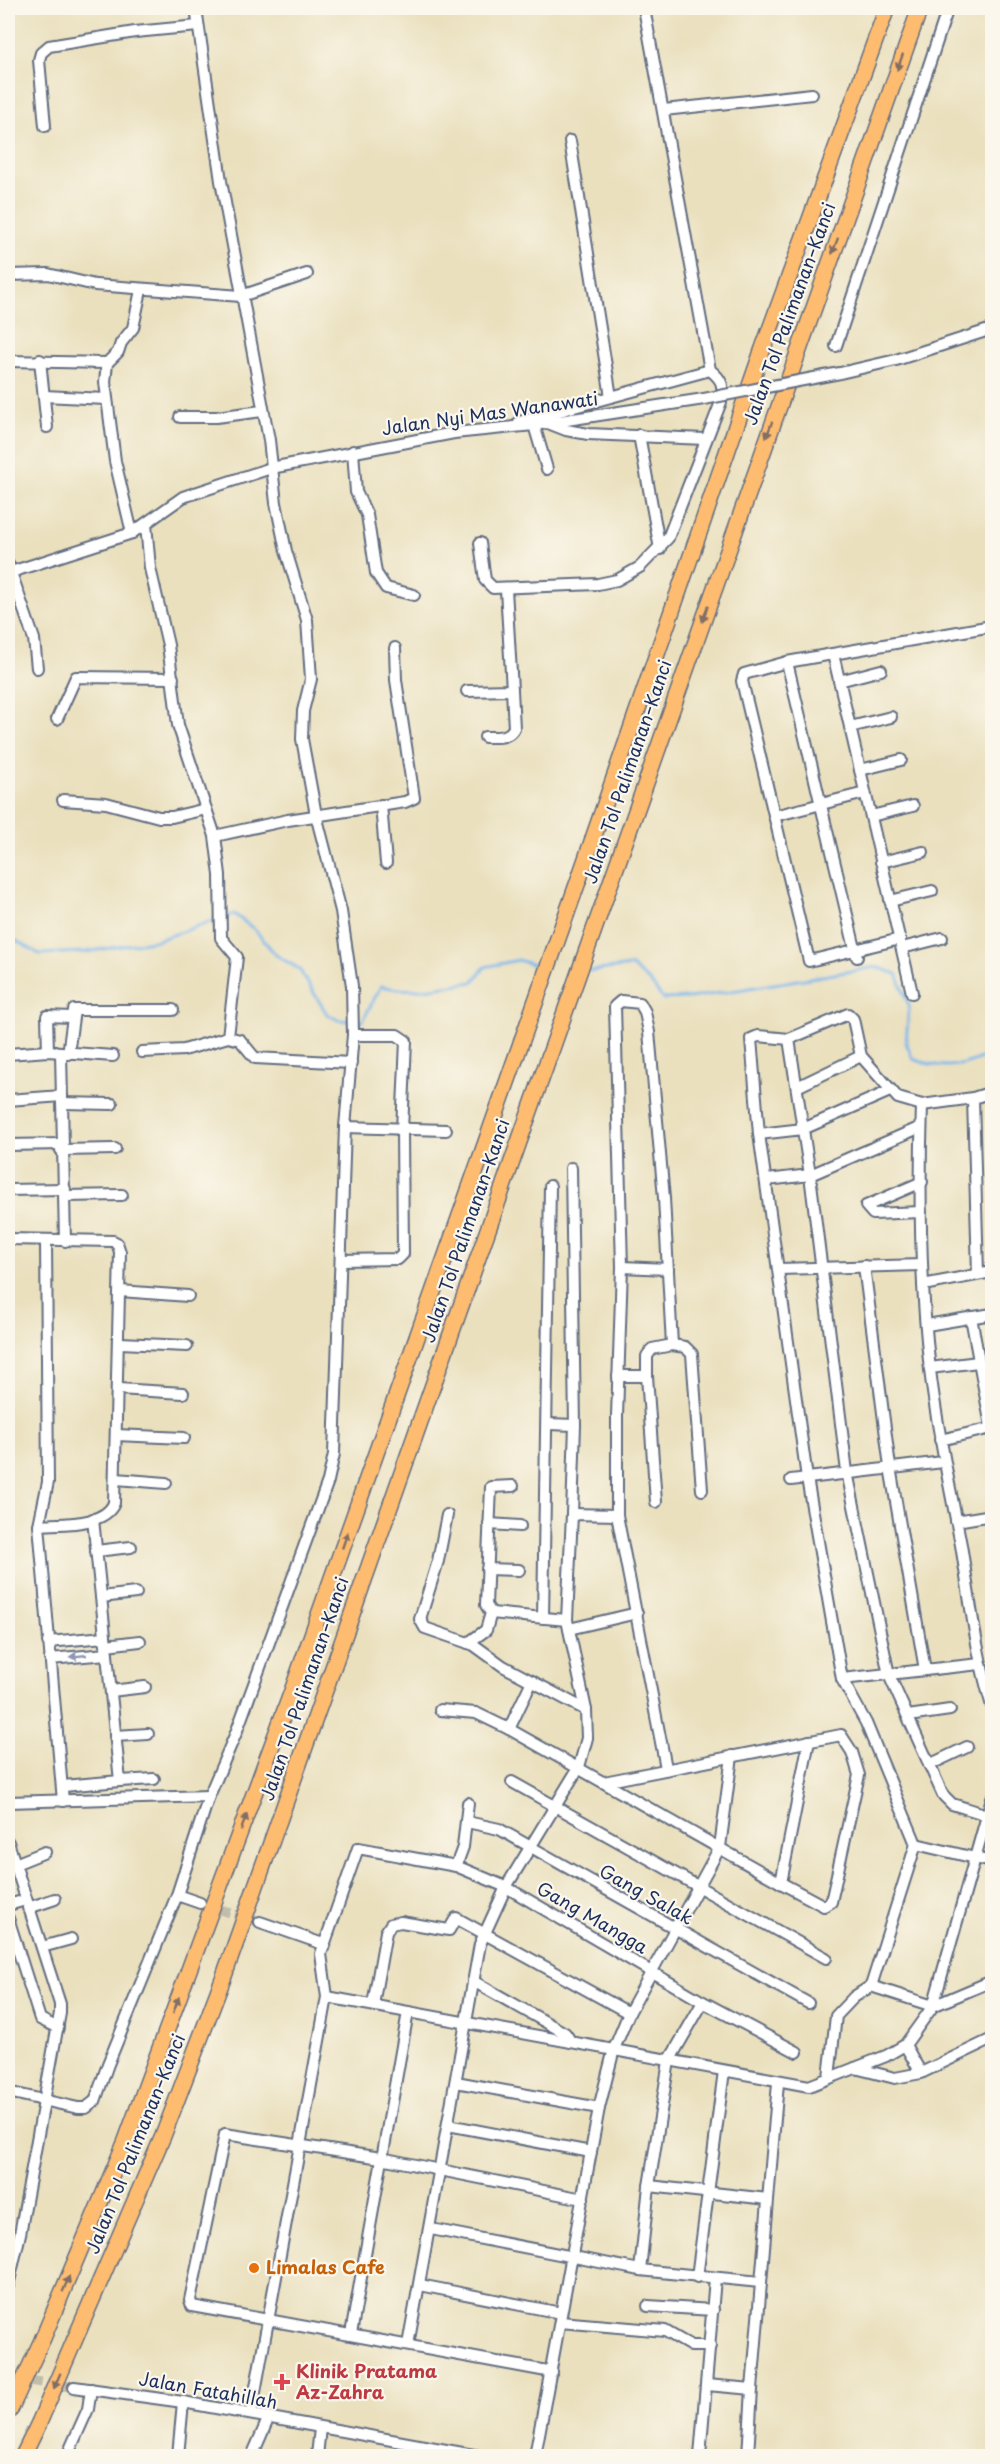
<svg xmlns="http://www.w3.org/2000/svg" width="1000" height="2464" viewBox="0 0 1000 2464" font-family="'Playpen Sans',sans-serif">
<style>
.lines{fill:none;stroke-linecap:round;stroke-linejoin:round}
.stream{stroke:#77b4e9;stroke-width:3}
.minor-tunnel{stroke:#c1bdab;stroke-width:10;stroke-dasharray:10 5;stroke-linecap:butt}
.minor-casing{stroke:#636d80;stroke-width:14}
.highway-casing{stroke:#636d80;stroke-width:18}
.minor{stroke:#fff;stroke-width:10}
.highway{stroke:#febc70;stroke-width:15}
.minor-bridge-casing{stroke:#636d80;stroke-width:14;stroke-linecap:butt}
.highway-bridge-casing{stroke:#636d80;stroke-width:18;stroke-linecap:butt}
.minor-bridge{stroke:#fff;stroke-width:10}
.highway-bridge{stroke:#febc70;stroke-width:15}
.oneway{fill:#816e66}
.oneway2{fill:#8d97ae}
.food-dot{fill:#e8710a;stroke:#fbf7ec;stroke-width:2}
.health-dot{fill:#e0444e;stroke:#fbf7ec;stroke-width:2}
.labels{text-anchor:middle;stroke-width:4.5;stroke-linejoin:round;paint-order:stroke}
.street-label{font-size:18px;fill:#1b2f5e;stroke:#fbf7ec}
.food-label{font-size:18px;font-weight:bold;fill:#c56008;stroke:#fbf7ec;text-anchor:start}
.health-label{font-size:18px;font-weight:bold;fill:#be3a42;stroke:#fbf7ec;text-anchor:start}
</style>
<rect width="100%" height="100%" fill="#fbf7ec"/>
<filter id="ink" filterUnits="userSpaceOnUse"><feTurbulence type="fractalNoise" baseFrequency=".0167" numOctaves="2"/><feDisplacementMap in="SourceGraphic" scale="12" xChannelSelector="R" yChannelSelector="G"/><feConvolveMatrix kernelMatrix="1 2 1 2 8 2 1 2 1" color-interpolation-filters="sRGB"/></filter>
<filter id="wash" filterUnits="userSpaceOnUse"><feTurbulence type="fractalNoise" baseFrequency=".008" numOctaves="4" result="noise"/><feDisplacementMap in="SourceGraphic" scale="24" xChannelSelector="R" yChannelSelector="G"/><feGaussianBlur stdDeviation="1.35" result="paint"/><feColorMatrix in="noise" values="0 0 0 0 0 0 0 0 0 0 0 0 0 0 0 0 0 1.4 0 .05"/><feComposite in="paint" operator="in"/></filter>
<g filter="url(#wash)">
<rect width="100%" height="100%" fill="#eae0be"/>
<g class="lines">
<g class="stream">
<polyline points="224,917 234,914 254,929 276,955 299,969 327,1014 338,1020 350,1021"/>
<polyline points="8,936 39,954 86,952 158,940 218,919"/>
<path d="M590 971 631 966 650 982 663 999 690 998 876 967 897 974 909 1006 906 1043 913 1059C942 1070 966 1068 992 1052"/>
<path d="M356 1022H362L381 986C412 994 442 986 473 982L485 967 518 960 537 966"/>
</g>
</g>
</g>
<g filter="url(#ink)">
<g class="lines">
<g class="minor-tunnel">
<polyline points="206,1905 260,1922"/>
<polyline points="17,2379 74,2387"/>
</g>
<defs>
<g id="minor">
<polyline points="664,110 812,94"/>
<polyline points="45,126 39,60 41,53 49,46 135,32 198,26"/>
<polyline points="570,141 611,397"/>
<polyline points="8,275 48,274 95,285 241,296 307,274"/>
<polyline points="836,346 948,8"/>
<polyline points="40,360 47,427"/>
<polyline points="8,361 107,363"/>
<polyline points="840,373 896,360 992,329"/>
<polyline points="44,396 106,399"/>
<polyline points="180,417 216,417 262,411"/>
<polyline points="519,422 710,370"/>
<polyline points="548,423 566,430 588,434 705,439"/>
<polyline points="534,425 547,469"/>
<polyline points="639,435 660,549"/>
<polyline points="353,451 356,492 367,515 376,573 386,588 414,595"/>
<polyline points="146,524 150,568 168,645 178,725 215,836 220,875 221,938 237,957 228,1037 240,1040 255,1058 351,1063"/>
<polyline points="132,533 115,461 105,382 107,363 118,352 121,343 133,328 141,290"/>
<path d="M480 543 485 580 493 588 598 584 617 580 640 567 668 538 721 402C724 386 723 380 710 370L644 8"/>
<polyline points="8,564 34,639 37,668"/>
<polyline points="8,573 132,533 183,497 271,468 454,433 534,425 704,399"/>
<polyline points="833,654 912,993"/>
<polyline points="787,662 857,957"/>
<polyline points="839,681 881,670"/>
<polyline points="467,691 512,690 506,589"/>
<polyline points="57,719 76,677 173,678"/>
<polyline points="850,727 891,717"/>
<path d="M485 737C496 737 508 739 514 728L512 690"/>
<polyline points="860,770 901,760"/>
<polyline points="63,800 106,803 159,817 172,817 206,809"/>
<polyline points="381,805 386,863"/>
<polyline points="774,816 865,793"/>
<polyline points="871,816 913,806"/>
<polyline points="215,836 288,820 405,802 414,798 396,680 395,648"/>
<polyline points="881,862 923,852"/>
<polyline points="890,901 932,891"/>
<polyline points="900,939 809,961 742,681 744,674 787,662 992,626"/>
<polyline points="902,948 942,938"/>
<polyline points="789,1039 810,1175 847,1472 889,1675 943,1795 952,1804 987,1815"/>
<polyline points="48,1051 47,1016 71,1017"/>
<polyline points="142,1052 184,1050 228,1037"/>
<polyline points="61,1053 65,1241"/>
<polyline points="8,1054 48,1051 113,1056"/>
<polyline points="68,1054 74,1010 173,1010"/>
<polyline points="797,1087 861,1056"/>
<polyline points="973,1098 978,1274"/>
<polyline points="8,1100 62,1096"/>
<polyline points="62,1103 112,1104"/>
<path d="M922 1105C919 1193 920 1283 930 1370 937 1429 950 1487 961 1545 970 1599 976 1654 992 1706"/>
<polyline points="345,1127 446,1130"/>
<polyline points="759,1134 803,1129 890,1091"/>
<polyline points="8,1145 62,1144"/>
<polyline points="61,1150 115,1149"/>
<polyline points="571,1168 575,1425 572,1514"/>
<polyline points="767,1180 810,1175 921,1127"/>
<polyline points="8,1190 65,1189"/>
<polyline points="65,1196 122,1195"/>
<polyline points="921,1212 873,1214 866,1206 922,1182"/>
<path d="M8 1239 113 1241 117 1243 120 1252 114 1503C104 1527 61 1523 39 1525"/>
<polyline points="46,1241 48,1482 39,1525 63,1801"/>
<polyline points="341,1260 398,1259 403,1254 402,1130 406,1041 397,1035 353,1035"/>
<polyline points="864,1266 890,1467 925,1670 980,1664"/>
<polyline points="622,1267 668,1269"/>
<polyline points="779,1269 922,1265"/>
<polyline points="923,1285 992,1272"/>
<polyline points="120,1291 188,1296"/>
<polyline points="971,1317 992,1432"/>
<polyline points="927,1325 992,1314"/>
<polyline points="120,1343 187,1346"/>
<polyline points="930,1368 978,1362"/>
<polyline points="618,1376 647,1376"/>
<polyline points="118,1389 183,1393"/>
<polyline points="548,1424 575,1425"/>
<polyline points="116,1435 184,1438"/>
<polyline points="940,1440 992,1428"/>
<polyline points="116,1479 166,1483"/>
<polyline points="791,1480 943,1462"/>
<polyline points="656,1502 647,1376 647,1356 652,1349 672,1345 685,1347 692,1354 702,1490"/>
<polyline points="447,1515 438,1561 420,1619 425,1628 474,1645 503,1666 586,1710"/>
<polyline points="956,1521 992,1515"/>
<polyline points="489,1524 520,1526"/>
<polyline points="96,1551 131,1547"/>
<polyline points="487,1569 519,1570"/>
<polyline points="101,1597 136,1593"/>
<polyline points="491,1613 567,1620"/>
<polyline points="543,1618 550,1186"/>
<polyline points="569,1629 637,1613"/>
<polyline points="48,1642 105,1637"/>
<polyline points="468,1643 486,1630 491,1613 486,1605 491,1487 513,1486"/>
<polyline points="106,1645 140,1641"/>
<polyline points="50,1659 107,1654"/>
<polyline points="842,1679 925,1670"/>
<polyline points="111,1691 145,1687"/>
<polyline points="440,1710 476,1713 509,1729 781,1883 824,1906 831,1902 859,1775 852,1752 841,1735 604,1782"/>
<polyline points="908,1716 950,1710"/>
<polyline points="509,1729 532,1681"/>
<polyline points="115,1736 148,1734"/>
<polyline points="929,1765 967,1747"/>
<polyline points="666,1768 617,1515 617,1416 622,1267 615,1006 621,1001 640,1003 645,1012 649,1032 664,1198 672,1345"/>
<polyline points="120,1781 154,1779"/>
<polyline points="512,1782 826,1958"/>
<polyline points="63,1786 120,1781 93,1519"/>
<polyline points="8,1802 209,1796"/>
<polyline points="467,1822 499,1829 808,2003"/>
<polyline points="8,1842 15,1864"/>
<polyline points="916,1844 992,1862"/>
<polyline points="456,1866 463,1847 468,1803"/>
<polyline points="781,1883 809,1741"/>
<polyline points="177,1895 200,1903"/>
<polyline points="8,1905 26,1900"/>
<polyline points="28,1908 55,1899"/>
<polyline points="8,1918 40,2019 58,2028"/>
<polyline points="260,1922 323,1944"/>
<polyline points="42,1947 71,1939"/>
<polyline points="473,1981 565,2033 571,2042"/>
<polyline points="871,1986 916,1844 866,1723 842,1679 807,1478 759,1134 751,1039 758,1036 789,1039 848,1014 853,1019 861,1056 898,1098 922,1105 973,1098 992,1092"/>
<polyline points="327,1997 809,2086 886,2056 905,2045 933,2006 992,1798"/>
<polyline points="373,2005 386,1932 391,1924 401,1922 449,1930 456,1918 629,2013"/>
<polyline points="905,2045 921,2073 992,2039"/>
<polyline points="855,2068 895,2078 921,2073"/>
<polyline points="829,2077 836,2016 854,1997 871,1986 933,2006 992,1981"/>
<polyline points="456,2082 599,2108"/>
<polyline points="8,2092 78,2108 86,2108 95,2101 108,2064 177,1895 209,1796 236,1733 328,1481 334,1454 345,1127 353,1035 352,986 341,911 316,815 302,739 303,711 311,679 307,620 286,551 276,503 269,440 221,181 196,8"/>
<polyline points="448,2125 591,2152"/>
<polyline points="649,2186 768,2199"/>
<polyline points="431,2229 640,2270 760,2282"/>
<polyline points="640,2270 649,2186 669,2061 703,2002"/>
<polyline points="697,2277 724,2071"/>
<polyline points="420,2285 561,2313"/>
<polyline points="8,2286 20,2234 60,2013 60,2004 15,1864 45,1852"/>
<polyline points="648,2306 713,2310"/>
<polyline points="560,2322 665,2331 691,2346 710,2346"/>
<polyline points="351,2334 408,2012"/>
<polyline points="408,2345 480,1944 506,1887 579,1767 587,1738 586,1710 567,1620 572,1514 617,1515"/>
<polyline points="552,2372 192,2306 190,2300 225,2134 381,2158 583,2199"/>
<polyline points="8,2378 11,2378"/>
<polyline points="707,2385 752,2389 778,2083"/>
<polyline points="74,2387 183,2402 479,2456"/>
<polyline points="251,2414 327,1997 321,1954 358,1848 456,1866 506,1887 703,2002 797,2052"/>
<polyline points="67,2456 88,2409 91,2389"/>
<polyline points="178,2456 183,2402"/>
<polyline points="252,2456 269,2417"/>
<polyline points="317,2456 320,2428"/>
<polyline points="535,2456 599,2108 614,2049 629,2013 720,1847 732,1756"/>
<polyline points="700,2456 715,2278"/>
<polyline points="748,2456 752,2389"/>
</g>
<g id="highway">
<polyline points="43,2338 125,2143 292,1691 580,876 761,354 887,8"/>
<polyline points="75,2339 163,2136 224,1976 920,8"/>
<polyline points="23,2456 39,2423"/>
</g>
</defs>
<use href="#minor" class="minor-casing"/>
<use href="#highway" class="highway-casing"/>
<use href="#minor" class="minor"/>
<use href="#highway" class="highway"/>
<defs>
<polyline id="minor-bridge" points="704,399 840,373"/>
<g id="highway-bridge">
<polyline points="8,2414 43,2338"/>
<polyline points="39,2423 75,2339"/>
</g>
</defs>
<use href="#minor-bridge" class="minor-bridge-casing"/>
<use href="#highway-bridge" class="highway-bridge-casing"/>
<use href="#minor-bridge" class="minor-bridge"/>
<use href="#highway-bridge" class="highway-bridge"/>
</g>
<defs><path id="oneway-solid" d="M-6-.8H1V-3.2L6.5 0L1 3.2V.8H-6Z" transform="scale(1.5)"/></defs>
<g class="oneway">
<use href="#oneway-solid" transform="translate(900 62) rotate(110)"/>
<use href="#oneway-solid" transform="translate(835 246) rotate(110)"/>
<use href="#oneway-solid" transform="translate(769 430) rotate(110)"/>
<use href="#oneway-solid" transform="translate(705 614) rotate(109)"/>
<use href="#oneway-solid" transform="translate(345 1540) rotate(-71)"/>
<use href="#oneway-solid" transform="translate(244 1822) rotate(-70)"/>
<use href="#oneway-solid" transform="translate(176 2005) rotate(-70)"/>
<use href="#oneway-solid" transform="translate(66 2284) rotate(-67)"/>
<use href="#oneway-solid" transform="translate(57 2381) rotate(113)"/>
</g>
<use class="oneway2" href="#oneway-solid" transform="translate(78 1656) rotate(174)"/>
</g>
<circle class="food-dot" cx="254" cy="2268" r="6"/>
<path class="health-dot" d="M279 2373h6v6h6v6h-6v6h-6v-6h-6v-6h6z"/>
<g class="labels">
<g class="street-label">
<text transform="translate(790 314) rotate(-70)" y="6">Jalan Tol Palimanan–Kanci</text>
<text transform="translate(490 414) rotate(-8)" y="6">Jalan Nyi Mas Wanawati</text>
<text transform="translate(628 772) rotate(-71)" y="6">Jalan Tol Palimanan–Kanci</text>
<text transform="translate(466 1231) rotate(-71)" y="6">Jalan Tol Palimanan–Kanci</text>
<text transform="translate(305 1689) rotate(-71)" y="6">Jalan Tol Palimanan–Kanci</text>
<text transform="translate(646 1895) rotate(29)" y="6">Gang Salak</text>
<text transform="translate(592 1918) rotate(30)" y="6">Gang Mangga</text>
<text transform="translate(136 2144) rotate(-68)" y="6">Jalan Tol Palimanan–Kanci</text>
<text transform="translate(208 2391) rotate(10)" y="6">Jalan Fatahillah</text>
</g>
<g class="food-label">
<text x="266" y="2274">Limalas Cafe</text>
</g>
<g class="health-label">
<text x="296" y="2378">Klinik Pratama<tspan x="296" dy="21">Az-Zahra</tspan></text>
</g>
</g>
<rect width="1000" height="2464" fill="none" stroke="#fbf7ec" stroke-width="30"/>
</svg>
